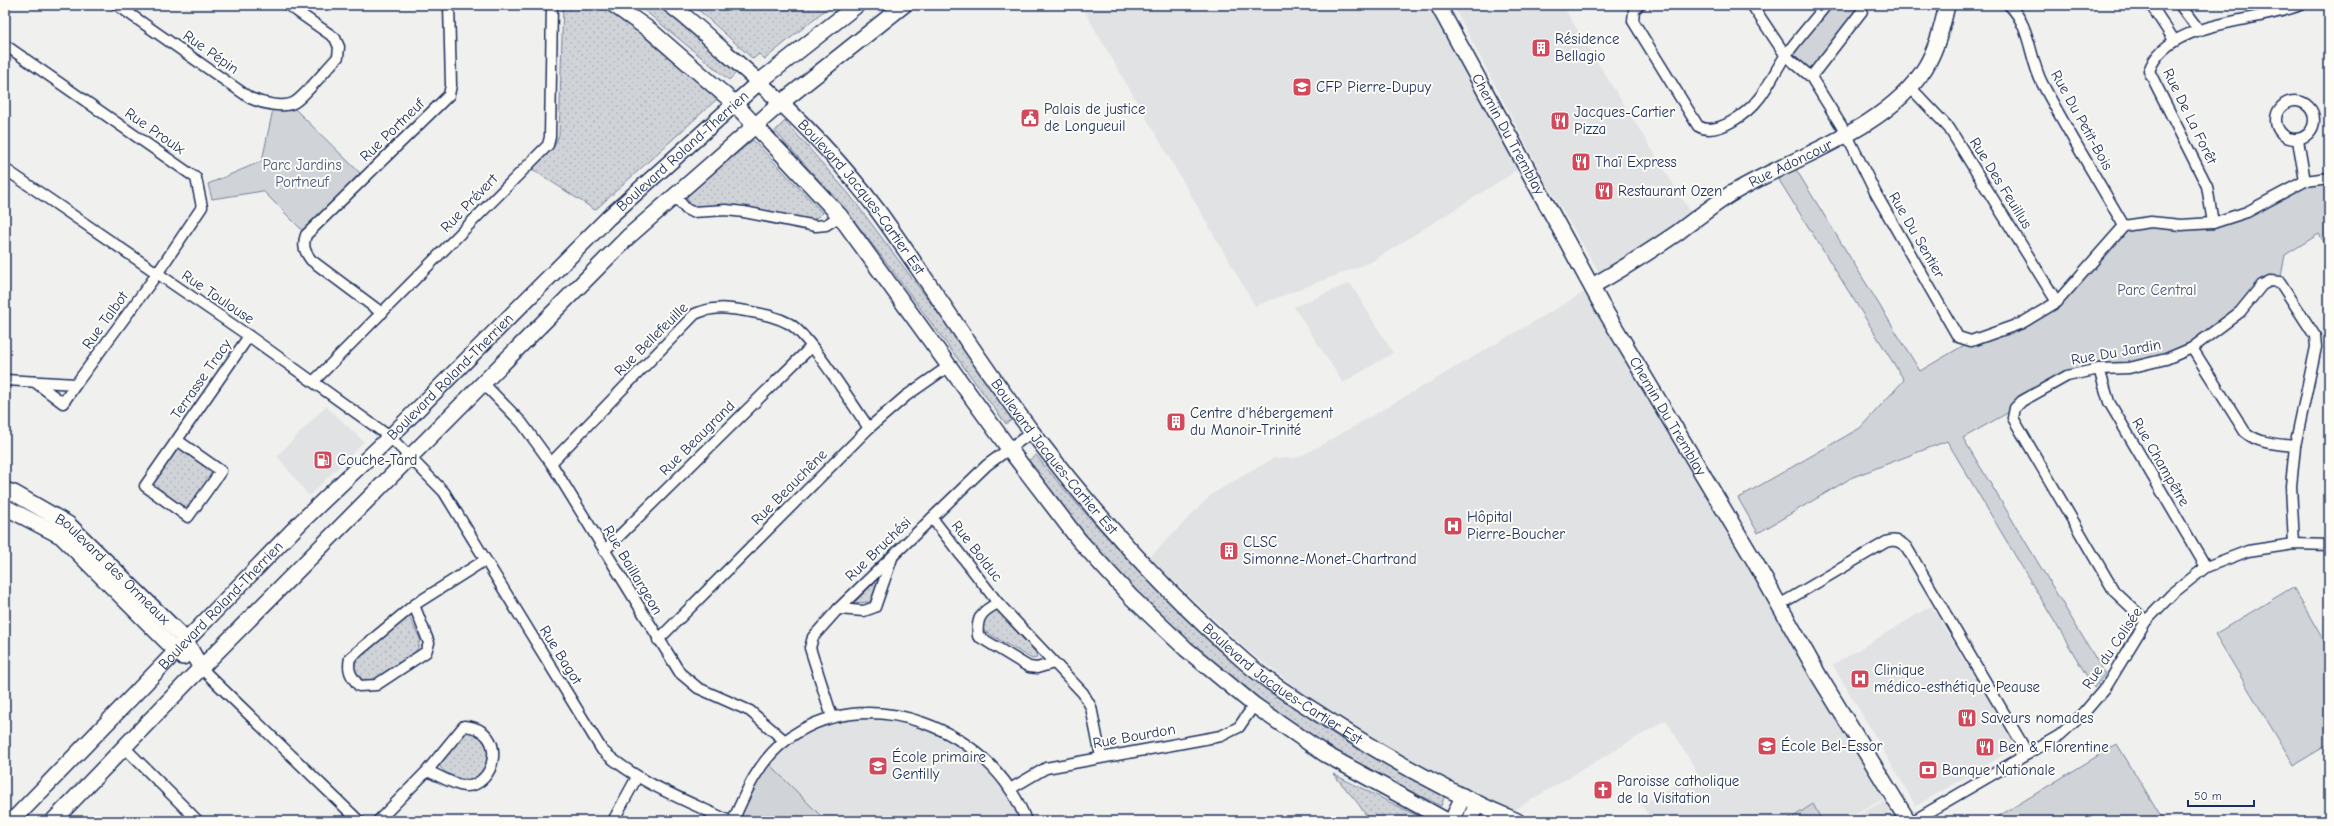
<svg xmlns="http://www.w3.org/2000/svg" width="2334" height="826" viewBox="0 0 2334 826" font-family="'Comic Neue',sans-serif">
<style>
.built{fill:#e0e2e3}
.grass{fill:url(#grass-dots);stroke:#76819b}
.green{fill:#d0d3d8;stroke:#76819b}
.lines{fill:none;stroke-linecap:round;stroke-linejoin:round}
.street-casing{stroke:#1b2f5e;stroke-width:13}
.secondary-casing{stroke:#1b2f5e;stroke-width:18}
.street{stroke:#fdfcf7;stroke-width:10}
.secondary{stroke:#fdfcf7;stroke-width:15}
.labels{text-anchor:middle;stroke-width:4;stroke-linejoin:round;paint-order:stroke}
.poi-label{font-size:15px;fill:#1b2f5e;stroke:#fdfcf7;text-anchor:start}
.street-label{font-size:15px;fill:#1b2f5e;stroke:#fdfcf7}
.park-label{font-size:15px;fill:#48587c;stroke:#fdfcf7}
</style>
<defs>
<pattern id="grass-dots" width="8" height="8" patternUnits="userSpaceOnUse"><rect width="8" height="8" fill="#d0d3d8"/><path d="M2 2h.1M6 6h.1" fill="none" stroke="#b2b5bc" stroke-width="1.8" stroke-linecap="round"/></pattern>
</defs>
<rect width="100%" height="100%" fill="#f0f0ee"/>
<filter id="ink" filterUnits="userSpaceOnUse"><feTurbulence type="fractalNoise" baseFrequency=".025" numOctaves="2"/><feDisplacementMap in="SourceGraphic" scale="8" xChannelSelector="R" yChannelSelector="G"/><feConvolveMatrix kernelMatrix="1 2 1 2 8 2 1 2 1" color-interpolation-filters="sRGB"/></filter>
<g filter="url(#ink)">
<g class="built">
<polygon points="1081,5 1433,5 1519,169 1371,262 1255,306"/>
<polygon points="1453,5 1562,5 1695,219 1603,279 1547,184"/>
<polygon points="1350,283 1393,353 1343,383 1294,307"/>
<polygon points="1588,290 1883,799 1843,821 1652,821 1642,805 1697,772 1666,720 1504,816 1382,754 1246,649 1149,558 1212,494 1274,458 1296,458 1322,445"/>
<polygon points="326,406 364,442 309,496 277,456"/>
<polygon points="1931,606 2012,739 2012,748 2009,752 1916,806 1833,665"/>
<polygon points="883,717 938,729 990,769 1010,796 1022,821 826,821 767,762 786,743 832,719"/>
<polygon points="1893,796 1908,821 1847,821"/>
</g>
<g class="grass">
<polygon points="563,5 599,5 642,35 717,99 595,210 532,169 554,147 559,135"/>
<polygon points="638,5 657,5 737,72 729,80"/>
<polygon points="693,5 831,5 765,59 759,54 753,59"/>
<polygon points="785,121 849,194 1016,417 1006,424 886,262 848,213 775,131"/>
<polygon points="753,140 823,213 813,220 736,207 692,207 686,196"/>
<polygon points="177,443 217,472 188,514 149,485"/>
<path d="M1036 455C1095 529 1157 591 1229 653 1265 684 1301 715 1342 739 1375 760 1411 776 1445 795L1441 806C1404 787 1363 770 1328 747 1241 691 1159 620 1091 542 1069 516 1049 488 1028 461Z"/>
<polygon points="880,577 870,602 854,603"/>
<polygon points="995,608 1036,653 1037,658 1032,659 981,629 982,619"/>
<polygon points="409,616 420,639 418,648 414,653 376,679 363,680 354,669 356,661"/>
<path d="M464 732C478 731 483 741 490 752 489 756 489 764 487 768 478 786 451 780 440 767V762Z"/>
<polygon points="1333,774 1428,821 1370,821 1357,802"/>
</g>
<g class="green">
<polygon points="1830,5 1860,5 1860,10 1811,73 1789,55"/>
<polygon points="273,109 295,109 360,173 304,232 263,191 212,199 208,184 262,161"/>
<polygon points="1792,163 1920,371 1971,341 2057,302 2124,226 2213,223 2305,181 2329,178 2329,250 2319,234 2285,255 2280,282 2270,281 2240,312 2166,359 2082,371 1963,438 2105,674 2094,688 1947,441 1853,477 1758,533 1738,498 1860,428 1904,380 1774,172"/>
<polygon points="2293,587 2329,650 2329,744 2294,765 2215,634"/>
<polygon points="2117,744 2164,821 1991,821"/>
<polygon points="767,762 826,821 736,821"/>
<polygon points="1813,804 1820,817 1814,821 1787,821"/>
</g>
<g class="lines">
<defs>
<g id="street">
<path d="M117 5 250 98C261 103 284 109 295 102 305 96 328 67 338 57L339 47 335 38 288 5"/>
<path d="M1639 5 1634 10 1633 21 1698 126C1717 137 1748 113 1760 97 1770 84 1776 69 1786 55 1798 38 1813 22 1826 5"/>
<polyline points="1752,5 1786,56 1811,77 1847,135 1876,194 1958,337 1971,341 2022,323 2057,302 2124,226 2151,222 2181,225 2213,223 2247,212 2305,181 2329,178"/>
<path d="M2009 5C2031 26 2029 58 2042 83 2068 132 2097 179 2124 226"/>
<polyline points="2151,5 2174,40"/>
<polyline points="2180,5 2198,29"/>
<polyline points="5,45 196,178 202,207 157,274 76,384 5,380"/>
<polyline points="1811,77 1862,11 1862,5"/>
<polyline points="1910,87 1949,128 2057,302"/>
<circle cx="2295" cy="120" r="19"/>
<polyline points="2298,140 2305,181"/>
<path d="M5 169 249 336 390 437 444 492 602 750C638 783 686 800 729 821"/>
<polyline points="674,195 686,209 692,212 726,210 744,212 816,226 826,225 840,216"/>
<path d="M2213 223 2207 186 2149 71C2167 19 2256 24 2300 5"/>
<path d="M382 313 311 260C305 252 302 246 306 235L449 95 451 85 449 5"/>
<path d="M2192 348 2245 432C2259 444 2277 444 2295 446"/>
<polyline points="2099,369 2109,402 2206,567"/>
<polyline points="314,381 548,145 550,137 552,5"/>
<polyline points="35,382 63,403 76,384"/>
<polyline points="483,383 522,423 551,463 680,673 698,688 750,711 785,741"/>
<polyline points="177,440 221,471 188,517 145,486 249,336"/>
<path d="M551 463 695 314C713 306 727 308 746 311 761 314 776 316 790 324 810 336 853 406 869 428"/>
<polyline points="932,518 998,603 1083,693 1091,707 1101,757"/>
<polyline points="604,551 811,347"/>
<path d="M998 603C982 611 976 617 978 636L1029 667 1037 668 1054 663"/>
<path d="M414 605 429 643 426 652 376 685 359 686C351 676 347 671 350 658L414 605 485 560"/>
<path d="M1779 605 1886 542C1894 539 1901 541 1907 548L2028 754"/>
<polyline points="838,609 864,611 875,607 892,558"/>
<polyline points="2146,621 2114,591 2013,418 2015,408 2022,401 2067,376 2099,369 2129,368 2166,359 2192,348 2240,312 2262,285 2270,281 2280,282 2315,336 2316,347 2295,446 2291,486 2294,544"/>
<polyline points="658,640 869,428 906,396 949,366"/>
<polyline points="201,668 359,821"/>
<polyline points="832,717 810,648 813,637 838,609 932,518 987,465 1032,432"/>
<polyline points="124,747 198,821"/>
<polyline points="1010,789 1046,768 1221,736 1239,727 1254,705"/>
<path d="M378 821 427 771 464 726C510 729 495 789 464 786 454 785 436 774 427 771"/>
<polyline points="613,821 637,777"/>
<path d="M733 821C746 791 759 761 785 741 865 678 994 729 1026 821"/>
<polyline points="1913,821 2060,735 2083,714 2106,687 2146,621 2172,594 2206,567 2248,551 2294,544 2329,545"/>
</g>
<g id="secondary">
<polyline points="614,5 651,31 734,103 840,216 1010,450 1079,540 1131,597 1186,649 1254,705 1325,754 1447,821"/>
<path id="s1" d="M670 5C690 19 707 36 725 52 781 100 834 152 878 211 931 284 978 361 1032 432 1094 513 1167 594 1244 661 1269 683 1299 701 1327 719 1387 758 1450 793 1517 821"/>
<path id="s2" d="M1438 5 1601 304 1755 562 1819 676 1908 821"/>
<path id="s3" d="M1592 286C1621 270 1649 252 1677 233 1694 220 1711 207 1729 195 1789 158 1886 131 1925 68 1937 48 1942 27 1947 5"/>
<path id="s4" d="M5 490 14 493 68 524 184 638 201 668"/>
<polyline points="5,507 61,536 174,649 183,657"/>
<path id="s5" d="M12 821 301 522 390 437 608 218 759 82 857 5"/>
<polyline points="53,821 185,684 628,237 782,102 904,5"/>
<polyline points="1452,821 1463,796"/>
<polyline points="1470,821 1477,803"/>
</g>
</defs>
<use href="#street" class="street-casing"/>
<use href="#secondary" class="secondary-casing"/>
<use href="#street" class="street"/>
<use href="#secondary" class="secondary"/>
</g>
</g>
<defs>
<symbol id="building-square" viewBox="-11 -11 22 22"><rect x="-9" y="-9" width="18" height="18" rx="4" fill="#d1495b" stroke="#fdfcf7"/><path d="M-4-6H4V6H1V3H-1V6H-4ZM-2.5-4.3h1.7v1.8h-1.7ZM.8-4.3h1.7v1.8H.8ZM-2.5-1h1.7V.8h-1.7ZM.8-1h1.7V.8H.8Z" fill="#fff"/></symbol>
<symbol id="university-square" viewBox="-11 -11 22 22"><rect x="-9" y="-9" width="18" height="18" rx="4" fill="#d1495b" stroke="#fdfcf7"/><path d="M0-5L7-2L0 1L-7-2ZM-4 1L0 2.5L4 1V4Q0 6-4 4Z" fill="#fff"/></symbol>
<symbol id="civic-square" viewBox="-11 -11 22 22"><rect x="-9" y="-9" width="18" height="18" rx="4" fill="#d1495b" stroke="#fdfcf7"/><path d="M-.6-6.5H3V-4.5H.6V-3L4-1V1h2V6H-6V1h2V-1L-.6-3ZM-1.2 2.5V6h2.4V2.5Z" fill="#fff"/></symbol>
<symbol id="restaurant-square" viewBox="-11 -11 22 22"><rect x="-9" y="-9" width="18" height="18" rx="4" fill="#d1495b" stroke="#fdfcf7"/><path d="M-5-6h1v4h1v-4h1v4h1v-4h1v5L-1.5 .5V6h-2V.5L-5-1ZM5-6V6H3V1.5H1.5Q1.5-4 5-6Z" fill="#fff"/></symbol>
<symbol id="fuel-square" viewBox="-11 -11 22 22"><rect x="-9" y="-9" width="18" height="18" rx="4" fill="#d1495b" stroke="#fdfcf7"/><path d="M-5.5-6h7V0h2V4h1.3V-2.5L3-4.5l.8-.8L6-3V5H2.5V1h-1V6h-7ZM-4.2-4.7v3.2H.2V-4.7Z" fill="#fff"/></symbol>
<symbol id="hospital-square" viewBox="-11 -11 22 22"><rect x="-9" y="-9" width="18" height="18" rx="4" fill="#d1495b" stroke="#fdfcf7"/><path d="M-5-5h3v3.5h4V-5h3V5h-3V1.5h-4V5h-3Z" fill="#fff"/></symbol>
<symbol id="school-square" viewBox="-11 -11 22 22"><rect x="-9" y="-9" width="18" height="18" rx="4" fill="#d1495b" stroke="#fdfcf7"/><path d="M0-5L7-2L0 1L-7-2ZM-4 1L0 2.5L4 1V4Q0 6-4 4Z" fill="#fff"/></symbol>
<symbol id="bank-square" viewBox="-11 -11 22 22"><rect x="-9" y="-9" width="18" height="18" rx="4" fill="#d1495b" stroke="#fdfcf7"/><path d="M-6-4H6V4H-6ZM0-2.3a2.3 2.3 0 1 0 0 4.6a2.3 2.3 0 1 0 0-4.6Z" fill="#fff"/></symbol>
<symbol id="church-square" viewBox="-11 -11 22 22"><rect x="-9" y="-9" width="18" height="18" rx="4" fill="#d1495b" stroke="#fdfcf7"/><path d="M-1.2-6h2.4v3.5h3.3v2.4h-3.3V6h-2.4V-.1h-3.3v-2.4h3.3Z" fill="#fff"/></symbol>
</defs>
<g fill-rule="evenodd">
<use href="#building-square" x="1530" y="37" width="22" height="22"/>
<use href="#university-square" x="1291" y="76" width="22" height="22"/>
<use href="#civic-square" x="1019" y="107" width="22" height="22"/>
<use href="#restaurant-square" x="1549" y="110" width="22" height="22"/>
<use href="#restaurant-square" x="1570" y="151" width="22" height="22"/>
<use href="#restaurant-square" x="1593" y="180" width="22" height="22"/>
<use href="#building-square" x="1165" y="411" width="22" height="22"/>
<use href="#fuel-square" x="312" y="449" width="22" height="22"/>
<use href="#hospital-square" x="1442" y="515" width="22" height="22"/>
<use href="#building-square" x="1218" y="540" width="22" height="22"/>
<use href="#hospital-square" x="1849" y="668" width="22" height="22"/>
<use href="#restaurant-square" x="1956" y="707" width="22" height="22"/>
<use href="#school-square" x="1756" y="735" width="22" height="22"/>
<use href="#restaurant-square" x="1974" y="736" width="22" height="22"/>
<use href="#school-square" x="867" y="755" width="22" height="22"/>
<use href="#bank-square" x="1917" y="759" width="22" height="22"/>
<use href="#church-square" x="1592" y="779" width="22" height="22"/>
</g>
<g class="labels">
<g class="poi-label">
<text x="1555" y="44">Résidence<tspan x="1555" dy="17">Bellagio</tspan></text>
<text x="1316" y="92">CFP Pierre-Dupuy</text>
<text x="1044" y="114">Palais de justice<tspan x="1044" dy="17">de Longueuil</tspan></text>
<text x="1574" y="117">Jacques-Cartier<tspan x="1574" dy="17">Pizza</tspan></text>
<text x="1595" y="167">Thaï Express</text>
<text x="1618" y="196">Restaurant Ozen</text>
<text x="1190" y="418">Centre d'hébergement<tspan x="1190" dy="17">du Manoir-Trinité</tspan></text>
<text x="337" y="465">Couche-Tard</text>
<text x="1467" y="522">Hôpital<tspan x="1467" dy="17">Pierre-Boucher</tspan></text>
<text x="1243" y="547">CLSC<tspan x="1243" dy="17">Simonne-Monet-Chartrand</tspan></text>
<text x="1874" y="675">Clinique<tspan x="1874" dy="17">médico-esthétique Peause</tspan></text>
<text x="1981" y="723">Saveurs nomades</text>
<text x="1781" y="751">École Bel-Essor</text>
<text x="1999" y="752">Ben &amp; Florentine</text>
<text x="892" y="762">École primaire<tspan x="892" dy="17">Gentilly</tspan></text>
<text x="1942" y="775">Banque Nationale</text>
<text x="1617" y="786">Paroisse catholique<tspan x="1617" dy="17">de la Visitation</tspan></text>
</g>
<g class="street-label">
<text transform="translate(211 52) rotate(35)" y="5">Rue Pépin</text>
<text transform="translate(2190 116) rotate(64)" y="5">Rue De La Forêt</text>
<text transform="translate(2082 120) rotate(61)" y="5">Rue Du Petit-Bois</text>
<text transform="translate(392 130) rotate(-44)" y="5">Rue Portneuf</text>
<text transform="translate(155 131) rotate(35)" y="5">Rue Proulx</text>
<text dy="5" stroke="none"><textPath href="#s2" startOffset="147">Chemin Du Tremblay</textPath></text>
<text dy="5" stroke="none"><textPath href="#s5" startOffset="948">Boulevard Roland-Therrien</textPath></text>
<text dy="5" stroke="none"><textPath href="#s3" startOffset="234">Rue Adoncour</textPath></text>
<text transform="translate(2001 183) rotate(58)" y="5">Rue Des Feuillus</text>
<text dy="5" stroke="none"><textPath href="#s1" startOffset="272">Boulevard Jacques-Cartier Est</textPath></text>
<text transform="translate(469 203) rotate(-46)" y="5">Rue Prévert</text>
<text transform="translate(1917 235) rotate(60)" y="5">Rue Du Sentier</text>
<text transform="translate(218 297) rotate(34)" y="5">Rue Toulouse</text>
<text transform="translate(105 320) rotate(-54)" y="5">Rue Talbot</text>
<text transform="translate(651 339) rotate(-45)" y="5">Rue Bellefeuille</text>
<text transform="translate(2116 352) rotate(-10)" y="5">Rue Du Jardin</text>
<text dy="5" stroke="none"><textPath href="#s5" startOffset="624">Boulevard Roland-Therrien</textPath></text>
<text transform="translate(201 379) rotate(-55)" y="5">Terrasse Tracy</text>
<text dy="5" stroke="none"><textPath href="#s2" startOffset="471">Chemin Du Tremblay</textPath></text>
<text transform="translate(697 438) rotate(-45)" y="5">Rue Beaugrand</text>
<text dy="5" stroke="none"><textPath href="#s1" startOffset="596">Boulevard Jacques-Cartier Est</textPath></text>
<text transform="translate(2161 462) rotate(60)" y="5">Rue Champêtre</text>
<text transform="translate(789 487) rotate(-45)" y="5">Rue Beauchêne</text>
<text transform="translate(878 549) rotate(-44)" y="5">Rue Bruchési</text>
<text transform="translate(977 551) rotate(52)" y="5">Rue Bolduc</text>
<text dy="5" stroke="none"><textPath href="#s4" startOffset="135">Boulevard des Ormeaux</textPath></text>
<text transform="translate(633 570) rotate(59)" y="5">Rue Baillargeon</text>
<text dy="5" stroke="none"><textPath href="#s5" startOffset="300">Boulevard Roland-Therrien</textPath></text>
<text transform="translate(2112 648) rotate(-56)" y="5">Rue du Colisée</text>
<text transform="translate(561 655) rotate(58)" y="5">Rue Bagot</text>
<text dy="5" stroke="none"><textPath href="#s1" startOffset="920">Boulevard Jacques-Cartier Est</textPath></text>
<text transform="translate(1134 736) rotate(-10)" y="5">Rue Bourdon</text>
</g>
<g class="park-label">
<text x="302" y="170">Parc Jardins<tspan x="302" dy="17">Portneuf</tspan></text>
<text x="2157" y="295">Parc Central</text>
</g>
</g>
<rect width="2334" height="826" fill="none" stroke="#fdfcf7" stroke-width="20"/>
<rect x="10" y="10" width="2314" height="806" fill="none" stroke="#1b2f5e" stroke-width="1.5" filter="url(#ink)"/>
<path d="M2188 800v6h66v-6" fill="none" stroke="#1b2f5e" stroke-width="2"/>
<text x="2194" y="800" font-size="12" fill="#1b2f5e" stroke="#fdfcf7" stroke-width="3" paint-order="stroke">50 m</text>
</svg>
